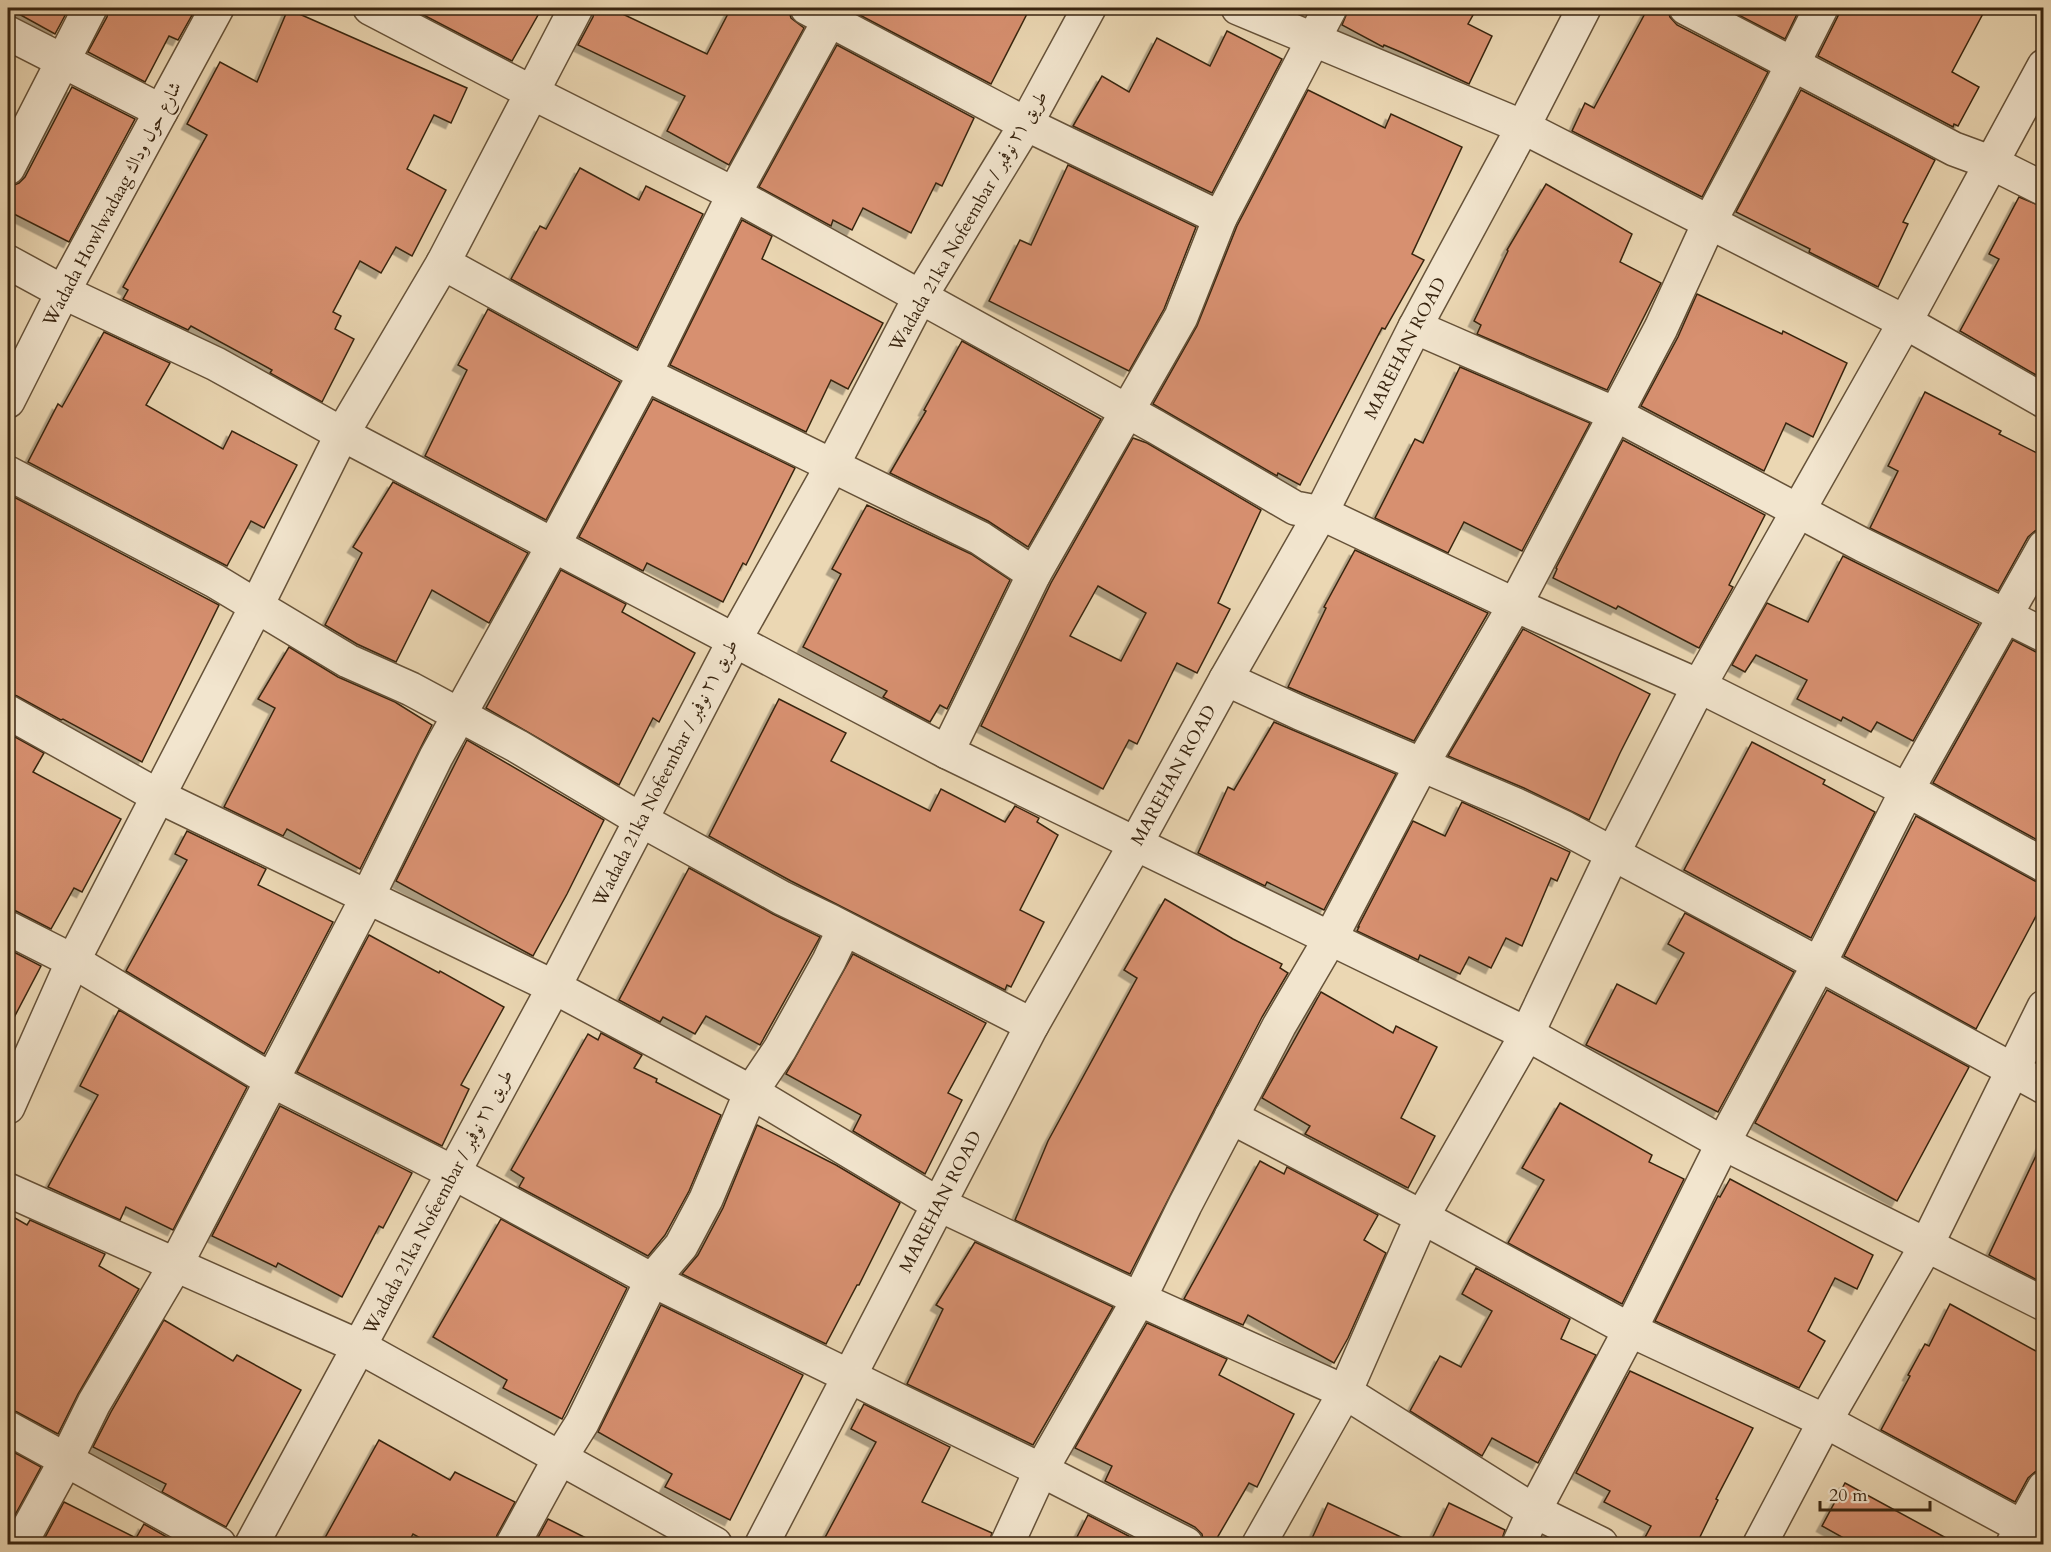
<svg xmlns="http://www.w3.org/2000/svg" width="2051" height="1552" viewBox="0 0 2051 1552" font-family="Cardo,Amiri,serif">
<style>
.building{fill:#d7906f;stroke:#392510;stroke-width:1.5;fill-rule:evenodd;filter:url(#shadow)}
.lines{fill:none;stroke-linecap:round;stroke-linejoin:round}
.minor-casing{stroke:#665239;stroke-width:36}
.tertiary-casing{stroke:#665239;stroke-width:36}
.minor{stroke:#f2e5ce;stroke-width:33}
.tertiary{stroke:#f2e5ce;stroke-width:33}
.labels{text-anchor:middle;stroke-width:4.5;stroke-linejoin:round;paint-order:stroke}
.street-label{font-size:18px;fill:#392510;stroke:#f2e5ce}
</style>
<defs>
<filter id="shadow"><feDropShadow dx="-5.5" dy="5.5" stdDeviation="0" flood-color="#0004"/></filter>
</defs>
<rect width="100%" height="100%" fill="#ebd7b3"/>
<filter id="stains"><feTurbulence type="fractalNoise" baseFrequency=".00333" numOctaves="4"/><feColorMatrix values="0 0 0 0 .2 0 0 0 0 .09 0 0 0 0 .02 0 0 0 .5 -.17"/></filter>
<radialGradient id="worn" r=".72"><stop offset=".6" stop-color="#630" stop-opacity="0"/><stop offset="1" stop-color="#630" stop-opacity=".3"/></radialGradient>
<g class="building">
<polygon points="8,8 69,8 55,34"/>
<polygon points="109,8 196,8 178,40 169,36 145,82 88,52 107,17"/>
<polygon points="410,8 542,8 512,61"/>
<polygon points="595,8 610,8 707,54 731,8 788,8 791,18 804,28 729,165 667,131 685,96 578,45 593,17"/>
<polygon points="855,8 1030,8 991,84 854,12"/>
<polygon points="1349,8 1477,8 1468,24 1492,36 1469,84 1403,53 1384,45 1383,47 1342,25"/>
<polygon points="1648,8 1667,8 1670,17 1677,25 1768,72 1702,197 1572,131 1585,103 1594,108"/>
<polygon points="1725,8 1800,8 1785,39"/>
<polygon points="1840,8 1986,8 1952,72 1979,87 1958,126 1954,124 1953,127 1818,56 1838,16"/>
<polygon points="288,9 467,88 451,123 434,115 407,169 446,190 412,256 396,247 381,273 360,261 333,312 341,316 335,329 354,339 322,402 270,373 272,370 191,326 188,330 123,299 128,290 123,287 207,135 187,124 220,62 257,82"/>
<polygon points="1227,31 1282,59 1212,193 1073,126 1102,76 1129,92 1157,38 1210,66"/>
<polygon points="837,45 974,118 942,186 936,183 911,233 863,208 852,230 833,220 831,226 759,187"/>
<polygon points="72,87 135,119 69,242 8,211 8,198 14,185 19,183 25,177"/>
<polygon points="1308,90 1385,128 1391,114 1462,147 1412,254 1424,260 1385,329 1382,328 1300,485 1278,473 1277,476 1153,404 1197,326 1237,226"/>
<polygon points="1801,90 1935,160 1903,222 1908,224 1878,287 1809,252 1810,249 1736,212"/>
<polygon points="1068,165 1196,227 1164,309 1129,371 989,301 1020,240 1031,245"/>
<polygon points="580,168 639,200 646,186 703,214 637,348 511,279 540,226 546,229"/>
<polygon points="1546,184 1632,234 1620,262 1661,283 1607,390 1477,334 1481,325 1474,321 1508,251 1507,250"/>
<polygon points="2019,197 2043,207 2043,379 1960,331 1999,259 1989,254"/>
<polygon points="742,220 772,236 762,259 883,323 848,389 831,380 806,432 670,365"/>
<polygon points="1697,294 1782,334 1783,331 1847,363 1813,437 1786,423 1764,471 1641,406 1678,337"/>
<polygon points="488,309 620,382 546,520 425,456 467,370 458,365"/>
<polygon points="104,332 170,363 146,405 223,449 232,431 297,465 264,528 251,521 227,566 28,462 58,404 62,407"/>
<polygon points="962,341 1101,419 1028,547 988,521 890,473 926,411 924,410"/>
<polygon points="1460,367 1590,423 1522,551 1464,522 1448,553 1375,518 1415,439 1423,443"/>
<polygon points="1925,392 2001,431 1999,434 2043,456 2043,528 2035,531 2028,537 1998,591 1870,528 1898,471 1888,466"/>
<polygon points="653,399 795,468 746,565 743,563 723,602 647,563 643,571 579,537"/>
<path d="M1133 438 1147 443 1261 510 1218 603 1230 609 1197 673 1177 663 1137 744 1129 740 1103 789 981 726 1051 583ZM1098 586 1146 613 1121 661 1070 636Z"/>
<polygon points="1623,440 1765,515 1729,585 1733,587 1699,648 1618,606 1616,609 1553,578 1557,569 1556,568"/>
<polygon points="393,482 528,553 489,623 432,590 396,662 357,644 325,625 362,553 353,547"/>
<polygon points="12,496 219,605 142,762 63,719 61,720 17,696 8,693 8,506"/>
<polygon points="867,505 971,554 1010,580 947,709 940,705 930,722 883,697 887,691 803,647 841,574 832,569"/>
<polygon points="1355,550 1488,613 1414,741 1288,687 1326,608 1324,607"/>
<polygon points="1843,556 1979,624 1913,741 1877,722 1871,732 1843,717 1841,721 1797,699 1807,680 1756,655 1745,672 1732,665 1767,603 1808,622"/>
<polygon points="561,570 626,604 622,612 695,653 659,722 653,718 619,785 486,708"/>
<polygon points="1523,629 1650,694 1620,753 1589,820 1524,788 1448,756"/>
<polygon points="2013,640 2036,652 2043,653 2043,843 1933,783"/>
<polygon points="289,647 338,677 395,702 432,725 360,869 287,829 283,836 224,807 275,708 258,699"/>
<polygon points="779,699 846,733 831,761 930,811 941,789 1005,822 1015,806 1039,818 1037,822 1058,835 1020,910 1044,922 1011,987 1007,985 1005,990 791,881 709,836"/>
<polygon points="1274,722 1396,774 1324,910 1267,882 1265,886 1198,853 1228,787 1234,790"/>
<polygon points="8,733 44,753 33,772 121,819 82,892 74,888 51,929 16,911 8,909"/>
<polygon points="467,740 604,820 567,894 533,956 396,881"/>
<polygon points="1752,742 1825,780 1823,784 1875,812 1811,938 1684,870"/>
<polygon points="1462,802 1570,852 1557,881 1551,878 1522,946 1506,938 1491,968 1469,957 1460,974 1420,955 1418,960 1357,931 1359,927 1358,927 1413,821 1445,836"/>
<polygon points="1916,816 2035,881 2043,884 2043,903 1976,1029 1844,956"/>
<polygon points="187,831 266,869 258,885 333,922 264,1054 126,971 187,860 175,854"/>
<polygon points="689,868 773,914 820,937 760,1045 706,1016 695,1034 663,1017 660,1022 619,1000"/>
<polygon points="1165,899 1233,939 1282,964 1280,968 1288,973 1262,1017 1215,1108 1130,1274 1015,1220 1048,1141 1137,978 1124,970"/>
<polygon points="1685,913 1794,972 1718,1112 1586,1045 1617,984 1656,1004 1684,953 1668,944"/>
<polygon points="369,935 439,973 440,971 504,1007 461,1085 469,1089 442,1146 297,1072"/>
<polygon points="8,949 41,966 8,1029"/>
<polygon points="853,954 986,1023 948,1093 962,1100 925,1174 853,1131 861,1115 786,1074"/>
<polygon points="1827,990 1969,1067 1897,1201 1755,1123"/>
<polygon points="1321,992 1393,1033 1396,1026 1437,1047 1401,1118 1435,1136 1408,1188 1305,1134 1310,1126 1262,1098"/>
<polygon points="119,1010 247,1087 173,1230 126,1207 120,1220 48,1187 98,1095 80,1086"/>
<polygon points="601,1033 642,1055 634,1068 657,1079 656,1082 721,1115 689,1191 665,1235 648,1256 519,1187 524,1178 511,1170 588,1034 598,1040"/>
<polygon points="1560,1103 1652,1155 1649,1162 1684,1179 1622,1304 1508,1243 1544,1180 1522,1168"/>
<polygon points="280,1106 412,1173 383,1228 379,1226 342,1297 278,1263 276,1267 212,1236"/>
<polygon points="757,1125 836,1165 900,1203 859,1285 857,1285 826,1344 682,1274 698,1255 723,1208"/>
<polygon points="2043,1141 2043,1283 1989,1255"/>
<polygon points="1260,1161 1284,1174 1287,1167 1378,1215 1364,1240 1386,1253 1348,1338 1334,1363 1248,1315 1243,1325 1184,1299"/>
<polygon points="1730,1179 1873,1255 1857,1289 1835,1278 1808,1331 1825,1341 1799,1388 1655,1321 1718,1196 1720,1197"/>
<polygon points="8,1214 27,1225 30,1220 105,1254 99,1266 139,1289 78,1394 58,1434 17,1412 8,1409"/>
<polygon points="501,1219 627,1288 562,1419 503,1388 507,1380 433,1337"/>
<polygon points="975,1242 1113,1307 1033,1445 907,1384 943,1309 936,1305"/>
<polygon points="1476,1268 1570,1319 1561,1339 1596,1355 1538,1463 1492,1438 1482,1456 1410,1411 1440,1356 1461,1367 1492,1311 1462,1294"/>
<polygon points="1950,1304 2043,1355 2043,1469 2035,1472 2028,1478 2015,1502 1881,1430 1910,1376 1908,1375 1925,1344 1929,1346"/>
<polygon points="661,1305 803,1375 730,1520 665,1487 672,1474 598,1432"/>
<polygon points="164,1320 233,1361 237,1355 301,1390 226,1527 162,1492 166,1484 93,1447 111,1412"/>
<polygon points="1147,1323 1227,1359 1219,1375 1294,1414 1257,1487 1249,1483 1213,1545 1204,1545 1202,1534 1195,1527 1105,1481 1112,1466 1075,1448"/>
<polygon points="1630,1371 1753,1428 1716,1499 1718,1500 1696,1545 1641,1545 1651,1526 1604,1502 1610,1491 1576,1473"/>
<polygon points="864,1404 950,1447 922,1502 992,1533 988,1545 821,1545 876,1442 851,1429"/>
<polygon points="379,1440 450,1480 455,1472 515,1502 497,1535 494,1545 433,1545 413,1534 407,1545 321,1545"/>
<polygon points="8,1449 41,1467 8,1528"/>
<polygon points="1845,1483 1959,1545 1856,1545 1822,1526"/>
<polygon points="64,1502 136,1538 144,1524 181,1545 41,1545"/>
<polygon points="1328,1503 1418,1545 1309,1545"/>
<polygon points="1449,1503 1505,1530 1500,1545 1429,1545"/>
<polygon points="1088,1515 1146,1545 1073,1545"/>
<polygon points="548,1519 600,1545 534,1545"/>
</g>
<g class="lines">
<defs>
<g id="minor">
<polyline points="370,8 531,92 734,194 1156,427 1295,508 1321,513 1515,605 1699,686 1907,790 2044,865"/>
<polyline points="807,8 1026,124 1220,218"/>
<polyline points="1238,8 1523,127 1905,322 2044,401"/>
<polyline points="1686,8 1954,149 1992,163 2044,189"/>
<polyline points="8,33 161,111"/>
<polyline points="8,168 90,8"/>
<polyline points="8,262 63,292 216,364 342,434 947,752 1527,1034 1723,1143 2044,1304"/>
<polyline points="443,263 645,374 980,538 1034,574"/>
<polyline points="1415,327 1615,414 1863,545 2044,635"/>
<polyline points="8,473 215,581 348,661 411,689 517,746 641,820 782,898 830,921 1032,1025"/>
<polyline points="1226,679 1300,713 1516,805 1565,828 1819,964 2044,1087"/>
<polyline points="8,712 158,796 554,987 751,1092 938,1204 1139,1299 1345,1392 1534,1511 1601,1544"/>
<polyline points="947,752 1034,574 1181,317 1220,218 1330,8"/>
<polyline points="8,928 73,961 271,1080 454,1173 652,1280 1041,1470 1186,1544"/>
<polyline points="8,1107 73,961 256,607 342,434 443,263 576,8"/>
<polyline points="1231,1117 1422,1217 1630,1330 1825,1421 2044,1539"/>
<polyline points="8,1190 360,1347 715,1544"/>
<polyline points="8,1428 219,1544"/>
<polyline points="20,1544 66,1460 94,1403 176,1264 367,898 436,757 553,546 645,374 734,194 836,8"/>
<polyline points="513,1544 560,1458 582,1423 652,1280 681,1246 706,1199 751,1092 780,1049 829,961 844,929"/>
<path id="s1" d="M762 1544 1032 1025 1136 843 1226 679 1321 513 1415 327 1523 127 1584 8"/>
<polyline points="1007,1544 1041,1470 1139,1299 1185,1205 1279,1026 1330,939 1422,764 1515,605 1661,328 1710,221 1770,109 1821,8"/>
<polyline points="1259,1544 1345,1392 1422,1217 1527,1034 1612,855 1699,686 1905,322 2044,66"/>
<polyline points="1519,1544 1534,1511 1630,1330 1723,1143 1819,964 1907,790 2044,547"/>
<polyline points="1760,1544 1825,1421 1926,1246 2044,1007"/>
<polyline points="2013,1544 2044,1488"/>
</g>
<g id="tertiary">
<polyline points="8,401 63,292 217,8"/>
<polyline points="252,1544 554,987 735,639 832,466 920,297 1026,124 1089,8"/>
</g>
</defs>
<use href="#minor" class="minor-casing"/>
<use href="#tertiary" class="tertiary-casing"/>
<use href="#minor" class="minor"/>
<use href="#tertiary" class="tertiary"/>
</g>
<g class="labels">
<g class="street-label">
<text transform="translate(112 204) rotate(-62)" y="6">Wadada Howlwadaag شارع حول وداك</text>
<text transform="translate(968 221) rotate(-60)" y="6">Wadada 21ka Nofeembar / طريق ٢١ نوفمبر</text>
<text dy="6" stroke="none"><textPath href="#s1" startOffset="1358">MAREHAN ROAD</textPath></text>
<text transform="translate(665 773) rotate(-63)" y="6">Wadada 21ka Nofeembar / طريق ٢١ نوفمبر</text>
<text dy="6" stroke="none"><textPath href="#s1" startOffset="872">MAREHAN ROAD</textPath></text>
<text transform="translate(438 1202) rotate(-62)" y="6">Wadada 21ka Nofeembar / طريق ٢١ نوفمبر</text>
<text dy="6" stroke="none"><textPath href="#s1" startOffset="386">MAREHAN ROAD</textPath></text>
</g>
</g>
<rect width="2051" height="1552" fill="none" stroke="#ebd7b3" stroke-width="30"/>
<rect x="9" y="9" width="2033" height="1534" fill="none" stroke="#392510" stroke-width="3"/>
<rect x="15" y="15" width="2021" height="1522" fill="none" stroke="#392510" stroke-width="1.5"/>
<path d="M1820 1501v9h110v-9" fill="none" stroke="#392510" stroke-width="3"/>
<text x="1829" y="1501" font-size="18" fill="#392510" stroke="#f2e5ce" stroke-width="4.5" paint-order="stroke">20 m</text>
<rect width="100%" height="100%" filter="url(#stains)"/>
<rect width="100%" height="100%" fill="url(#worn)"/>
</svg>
